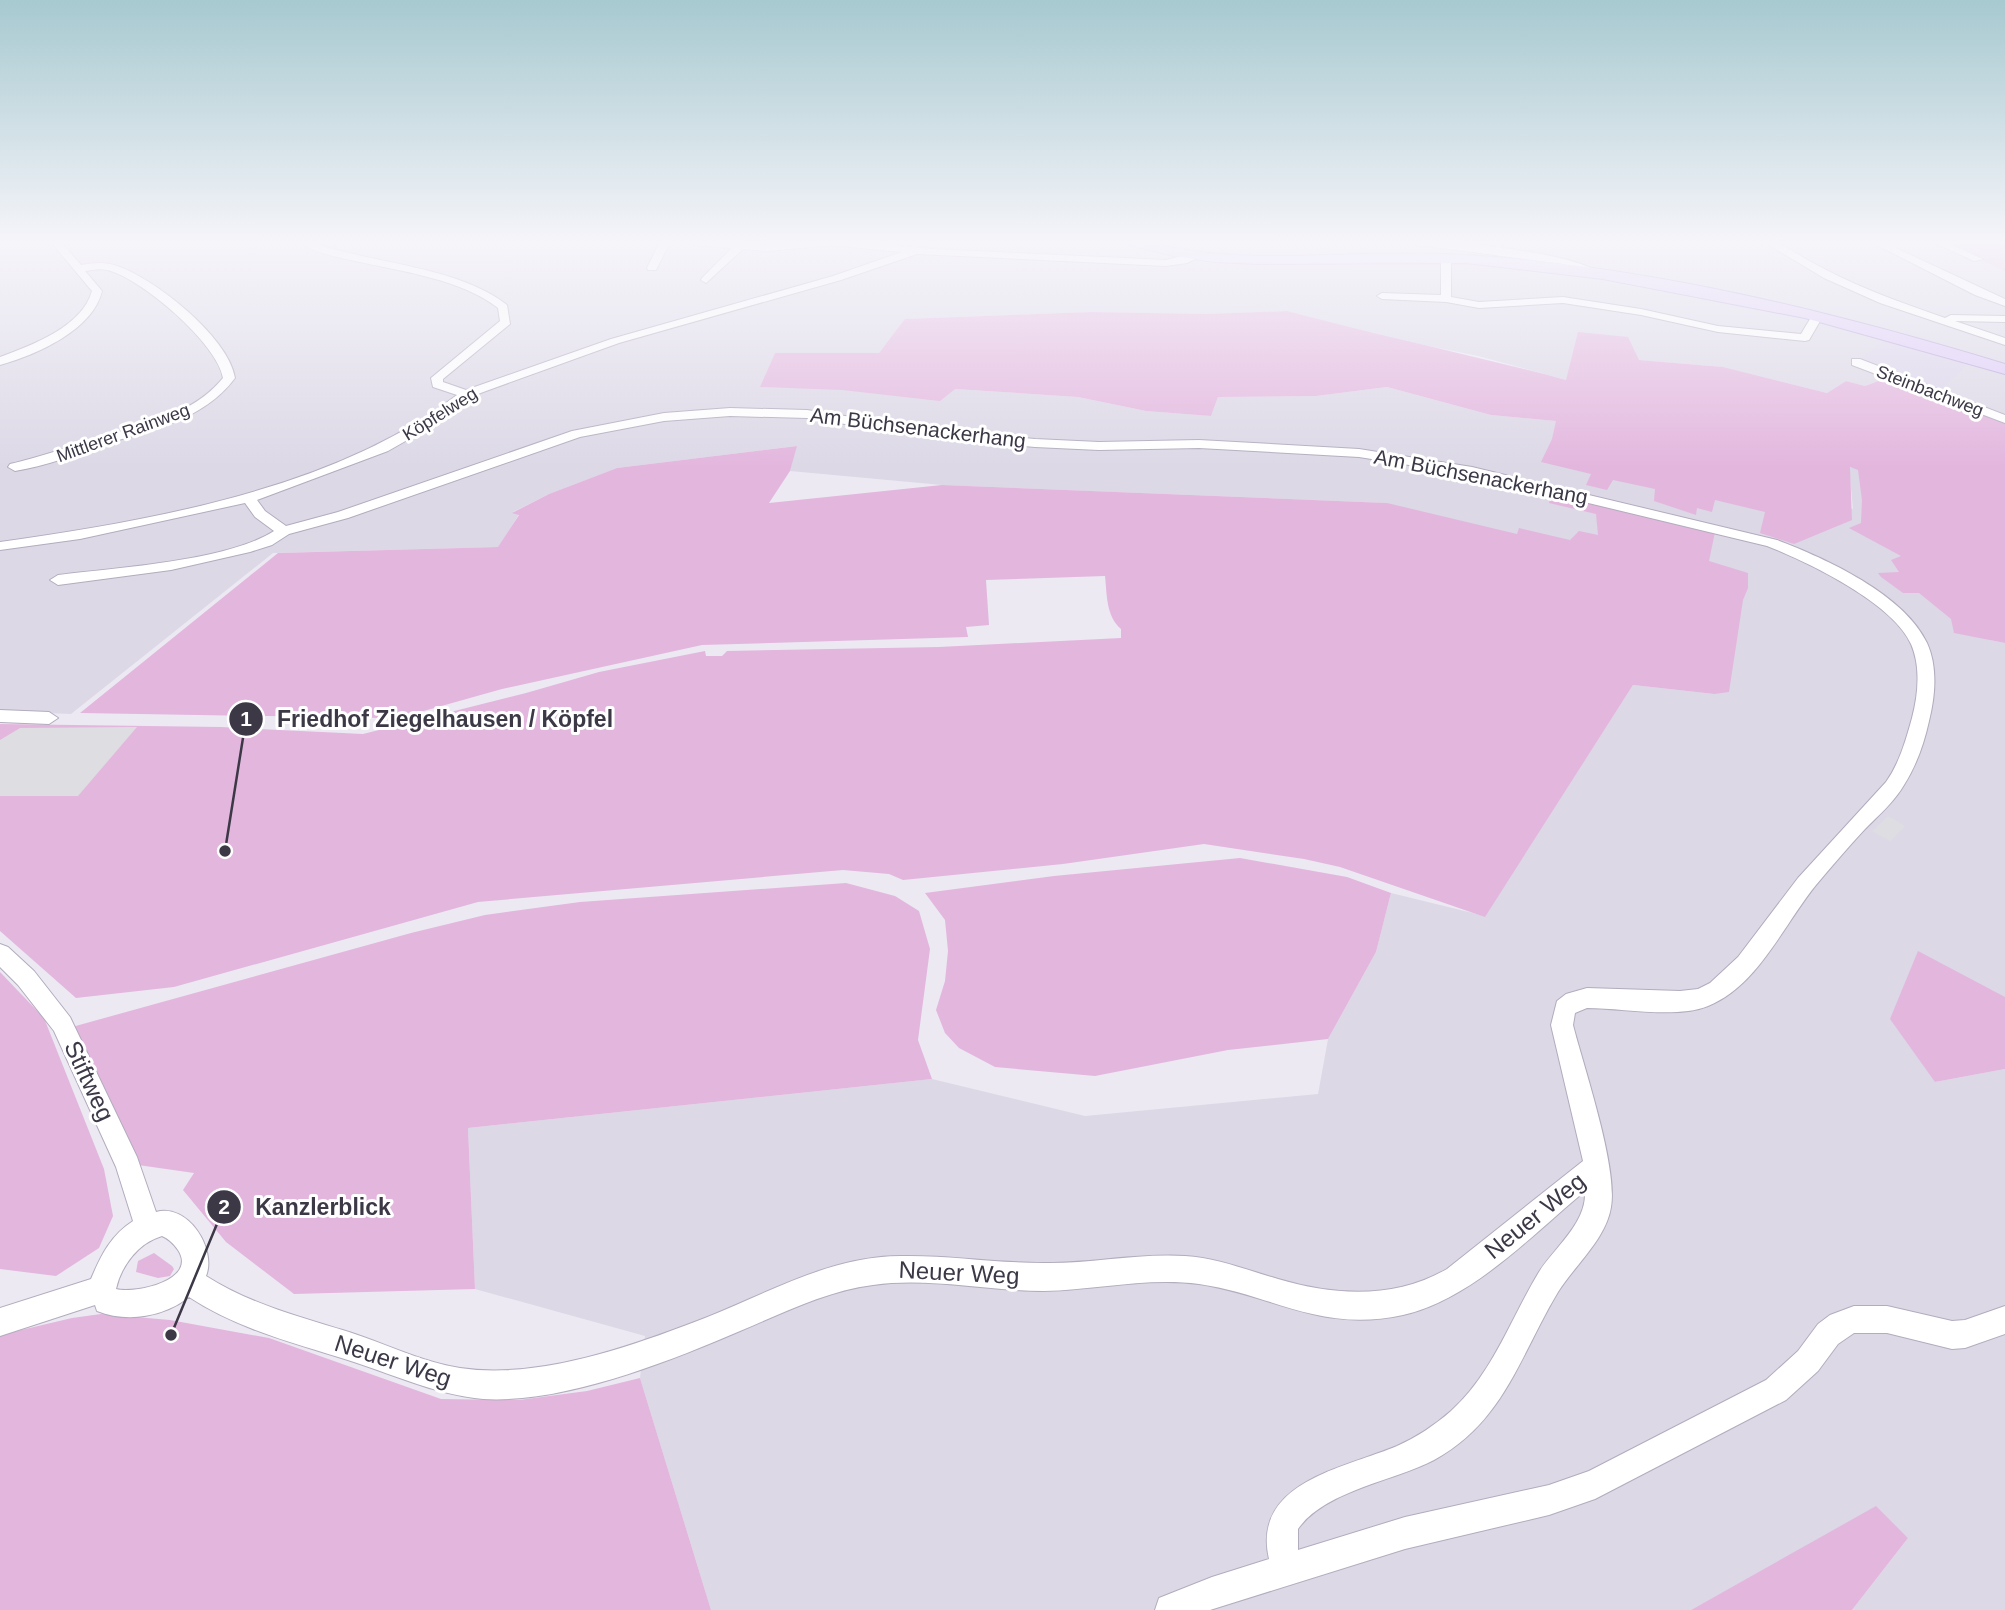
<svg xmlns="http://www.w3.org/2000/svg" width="2005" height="1610" viewBox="0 0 2005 1610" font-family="Arial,sans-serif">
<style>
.residential{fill:#dcd8e6}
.education{fill:#dcd4ea}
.green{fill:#e3b6de}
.parking{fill:#dedde2}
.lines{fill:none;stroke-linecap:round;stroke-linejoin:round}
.street-casing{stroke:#b2acbd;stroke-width:2}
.secondary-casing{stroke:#b7a4d7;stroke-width:2}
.street{fill:#fff;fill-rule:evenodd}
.secondary{fill:#dfcdf9;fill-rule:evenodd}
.labels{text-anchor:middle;stroke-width:6;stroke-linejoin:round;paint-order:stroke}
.far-street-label{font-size:18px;fill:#3c3846;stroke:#fff}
.street-label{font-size:21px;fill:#3c3846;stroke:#fff}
.near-street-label{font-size:24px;fill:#3c3846;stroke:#fff}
.leader{fill:none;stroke:#3c3846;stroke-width:2.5}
.callout-dot{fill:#3c3846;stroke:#fff;stroke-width:2.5}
.mark-label{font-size:21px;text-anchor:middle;font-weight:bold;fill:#fff}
.callout-label{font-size:23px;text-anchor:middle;font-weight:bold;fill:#3c3846;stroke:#fff;stroke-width:6;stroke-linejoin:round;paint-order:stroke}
</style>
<rect width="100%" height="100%" fill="#ece9f3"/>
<polygon class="residential" points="0,242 2005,242 2005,420 1886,378 1865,386 1846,381 1827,393 1722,367 1638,360 1566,380 1478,356 1374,335 1287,311 1206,314 1091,312 906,319 879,353 775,353 761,387 955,389 1078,397 1146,411 1211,416 1218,397 1316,396 1387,387 1491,415 1557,421 1853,509 1849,467 1858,469 1990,640 2005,643 2005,997 1935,1082 2005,1069 2005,1610 1852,1610 1908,1538 1876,1507 1691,1610 711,1610 640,1378 645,1336 475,1289 468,1128 932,1079 1085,1116 1318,1094 1328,1039 1376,952 1391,893 1485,916 1633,685 1714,694 1387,503 942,485 790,471 796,446 617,468 549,494 513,512 519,514 499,547 273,553 71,714 0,711"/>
<polygon class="education" points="1886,340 1969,363 1938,392 1858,360"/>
<g class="green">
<polygon points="1944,242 2005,242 2005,271"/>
<path d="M1287 311C1379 336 1473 355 1566 380L1578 332 1628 337 1639 360 1723 367 1827 393 1846 381 1865 386 1886 378 2005 420V643L1954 633 1951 619 1919 593H1903L1881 577 1878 573 1899 572 1891 560 1901 556 1849 528 1861 523 1862 500 1858 470 1850 467 1852 520 1794 544 1760 533 1765 512 1715 500 1712 512 1697 508 1696 515 1654 501 1655 489 1613 480 1607 490 1586 485 1591 474 1541 462 1552 439 1556 421 1491 415 1387 387 1316 396 1218 397 1211 416 1146 411 1078 397 955 389 940 401 842 390 760 387 775 353H879L905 319 1091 312 1206 314Z"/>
<path d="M797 446 790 471 769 503 942 485 1387 503 1517 534 1519 528 1570 540 1579 531 1598 535 1596 514 1549 503 1551 494 1715 532 1709 561 1748 573V588L1743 600 1729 692 1714 694 1633 685 1485 917 1340 867 1304 859 1204 844 1063 864 903 880 889 874 843 870 478 902 174 987 76 998 0 931V724L221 727 363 734 526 693 599 672 705 651 706 656H722L727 651 939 647 1121 638V629C1106 616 1107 595 1105 576L986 580 989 625 966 627 968 637 702 645 502 689 413 714 384 718 80 713 278 553 498 547 519 515 512 513 549 494 617 468Z"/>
<polygon points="1240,858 1347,877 1391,893 1376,952 1328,1039 1228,1050 1095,1076 995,1067 959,1048 945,1033 936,1010 945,981 948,951 945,920 925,893 1054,876"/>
<polygon points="846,883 895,896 919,911 930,949 918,1040 932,1079 468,1128 475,1289 294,1294 226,1242 183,1190 194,1173 131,1164 72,1027 411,933 485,915 580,902"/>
<polygon points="1918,951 2005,997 2005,1069 1935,1082 1890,1019"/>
<polygon points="0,972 44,1018 104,1169 113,1216 99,1248 56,1276 0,1269"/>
<polygon points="154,1253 172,1266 174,1269 170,1276 158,1278 136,1272 138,1261"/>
<polygon points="101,1314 170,1320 269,1338 441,1399 519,1400 587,1391 640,1378 711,1610 0,1610 0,1335 72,1318"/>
<polygon points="1876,1506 1908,1538 1852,1610 1691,1610"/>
</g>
<g class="parking">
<polygon points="137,727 78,796 0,796 0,740 20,728"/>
<polygon points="1888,816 1905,826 1890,841 1872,831"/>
</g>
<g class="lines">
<defs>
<g id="street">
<path d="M51 242H61L81 265C92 263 103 262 114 265 152 276 229 337 235 378 203 421 152 429 103 445 74 455 46 466 15 471L8 467 10 464C40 457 69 447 98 438 143 424 192 416 223 378 218 344 140 277 107 270 100 268 92 270 85 271L102 291C93 330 36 355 0 365V357C32 345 82 327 92 291Z"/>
<path d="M299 242C314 241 326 248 341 251 393 265 464 271 507 305L510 324 443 379V382L466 390 611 339 833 276 902 252 831 245 768 251 743 249 706 283 701 280 702 278 732 248 694 245 689 242 768 245 856 242 932 249 1166 260 1198 252 1203 255 1187 263 1166 266 917 254 841 280 619 343 486 391 470 397 439 422 388 451 257 500 265 511 286 526 338 512 572 431 664 413 730 408 807 410 934 430 1035 439 1099 442 1199 440 1359 449 1472 467 1777 540C1825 558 1904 594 1927 643 1938 667 1935 697 1929 721 1924 744 1916 766 1904 785 1894 802 1879 815 1865 829 1848 847 1832 866 1816 885 1784 924 1758 986 1708 1006 1676 1019 1622 1008 1587 1008L1575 1013 1573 1025C1584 1068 1618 1167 1611 1207 1606 1239 1575 1265 1558 1292 1520 1355 1504 1422 1434 1460 1394 1481 1324 1491 1298 1529V1550L1405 1517 1549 1485 1589 1471 1766 1380 1798 1351 1818 1324 1830 1315 1854 1306H1887L1952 1321 1965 1320 2005 1306V1334L1965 1348 1952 1349 1887 1333H1854L1838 1344 1818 1371 1786 1400 1595 1499 1549 1515 1405 1549 1210 1610H1155L1159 1598 1212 1577 1269 1559C1251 1482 1345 1468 1397 1446 1417 1437 1435 1425 1451 1411 1493 1373 1510 1320 1539 1272 1555 1247 1587 1223 1585 1191 1532 1235 1471 1300 1403 1315 1320 1333 1274 1295 1199 1284 1148 1277 1095 1290 1044 1291 987 1291 929 1277 873 1285 826 1291 783 1313 740 1331 668 1362 562 1404 483 1399 438 1395 397 1376 354 1362 298 1344 239 1330 189 1297 164 1317 127 1323 97 1311L95 1305 0 1336V1308L91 1279C101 1255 111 1235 133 1221L116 1167 54 1031 18 985 0 967V944L8 947 34 971 70 1017 137 1157 156 1212C188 1203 217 1249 206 1276 250 1304 300 1317 349 1332 386 1344 422 1362 460 1368 538 1380 633 1346 705 1318 768 1293 831 1256 901 1256 948 1255 995 1263 1043 1263 1090 1264 1137 1253 1185 1256 1217 1258 1247 1270 1278 1279 1335 1296 1395 1299 1447 1269L1583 1161 1551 1025 1557 1001 1566 994 1587 988 1680 991 1698 989 1710 983 1738 957 1798 878 1886 782C1899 764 1906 740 1912 718 1918 695 1921 667 1911 644 1893 603 1808 562 1767 546L1472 475 1359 457 1199 448 1099 450 1035 447 934 438 807 418 730 416 664 421 580 437 348 518 289 534 272 545 250 552 171 570 58 585 50 580 58 575C115 568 228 561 274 531L255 517 245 503 80 539 0 550V542C149 521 336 489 457 395L433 387 431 378 500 321 498 308C461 279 400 271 355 261 337 257 314 253 299 242ZM162 1236C169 1239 174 1244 178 1250 198 1280 136 1294 116 1289 121 1266 138 1243 162 1236Z"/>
<polygon points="660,242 670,242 656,270 648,270 647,268"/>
<path d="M1413 242C1445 239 1572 253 1595 271L1590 274 1563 264 1418 245Z"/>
<path d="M1764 242C1779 241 1791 250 1804 258 1849 284 1896 301 1945 318L1951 315 2005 316V322L1955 321 2005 338V345L1880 303 1824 278Z"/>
<polygon points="1871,242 1883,242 2005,299 2005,306 1975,295"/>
<polygon points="1933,242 1945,242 1983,259 1974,261"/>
<polygon points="1446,255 1451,258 1451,297 1479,302 1563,297 1641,309 1718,326 1801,334 1813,314 1823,316 1809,340 1805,341 1718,332 1641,315 1563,303 1479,308 1446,302 1382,299 1377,296 1382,293 1441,295 1441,258"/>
<polygon points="1852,359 1860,359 2005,415 2005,423 1852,365"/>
<polygon points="0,710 49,712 58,718 49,724 0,722"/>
</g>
<path id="secondary" d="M1127 242C1144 240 1158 245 1174 248 1201 253 1230 255 1258 256 1327 257 1396 250 1465 255 1649 266 1830 311 2005 364V374L1805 318 1603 279 1466 263 1257 264 1215 262 1174 256 1129 245Z"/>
</defs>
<use href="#street" class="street-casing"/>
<use href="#secondary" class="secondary-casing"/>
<use href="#street" class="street"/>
<use href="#secondary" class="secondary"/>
</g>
<linearGradient id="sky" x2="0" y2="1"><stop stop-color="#a7c9d0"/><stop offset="0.52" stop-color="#f6f5fa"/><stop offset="1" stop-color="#f6f5fa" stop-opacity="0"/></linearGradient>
<rect width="2005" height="467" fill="url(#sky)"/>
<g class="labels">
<g class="far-street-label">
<text transform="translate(1930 391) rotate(21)" y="6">Steinbachweg</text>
<text transform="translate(440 414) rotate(-32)" y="6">Köpfelweg</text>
<text transform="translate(123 433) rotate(-20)" y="6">Mittlerer Rainweg</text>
</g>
<g class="street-label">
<text transform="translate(918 428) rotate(7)" y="7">Am Büchsenackerhang</text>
<text transform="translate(1481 477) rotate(11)" y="7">Am Büchsenackerhang</text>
</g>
<g class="near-street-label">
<text transform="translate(89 1081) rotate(65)" y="8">Stiftweg</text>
<text transform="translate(1535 1216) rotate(-39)" y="8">Neuer Weg</text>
<text transform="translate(959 1273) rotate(3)" y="8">Neuer Weg</text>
<text transform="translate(393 1361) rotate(18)" y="8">Neuer Weg</text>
</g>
</g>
<path class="leader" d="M225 851L246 719M171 1335L224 1207"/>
<g class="callout-dot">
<circle cx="225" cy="851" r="7"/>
<circle cx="171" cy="1335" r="7"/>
<circle cx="246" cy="719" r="18"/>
<circle cx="224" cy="1207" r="18"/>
</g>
<g class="mark-label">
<text x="246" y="726">1</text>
<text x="224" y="1214">2</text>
</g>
<g class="callout-label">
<text x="445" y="727">Friedhof Ziegelhausen / Köpfel</text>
<text x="323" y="1215">Kanzlerblick</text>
</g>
</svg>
